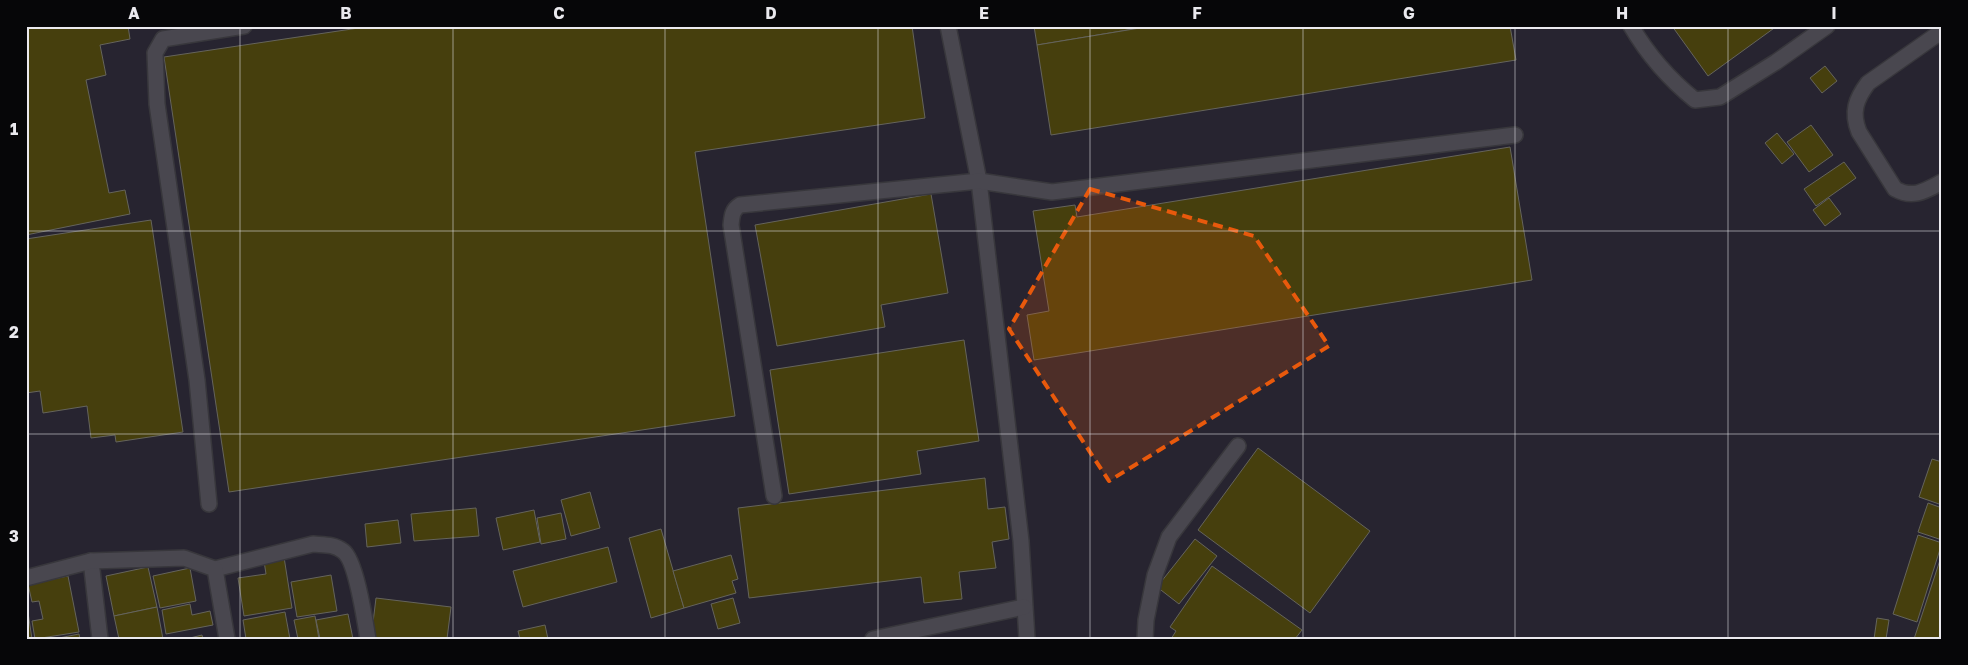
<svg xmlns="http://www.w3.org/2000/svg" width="1968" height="665" viewBox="0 0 1968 665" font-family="'Golos Text',sans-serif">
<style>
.built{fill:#272430}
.building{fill:#463f0d;stroke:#65645c}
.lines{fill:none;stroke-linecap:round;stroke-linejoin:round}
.minor-casing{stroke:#38373c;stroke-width:18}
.minor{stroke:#49474f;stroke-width:15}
.marked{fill:#e8590c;fill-opacity:0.2;stroke:#e8590c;stroke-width:4;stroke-dasharray:10 6;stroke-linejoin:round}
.grid{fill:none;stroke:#eae9ee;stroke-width:1;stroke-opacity:0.55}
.neatline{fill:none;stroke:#eae9ee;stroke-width:2}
.grid-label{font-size:16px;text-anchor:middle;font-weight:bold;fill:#eae9ee}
</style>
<rect width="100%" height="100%" fill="#1c1a21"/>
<rect class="built" x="26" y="26" width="1916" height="613"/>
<g class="building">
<polygon points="26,26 128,26 130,39 100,45 106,75 86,80 109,193 125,190 130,214 26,235"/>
<polygon points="372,26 912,26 925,118 695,152 735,416 229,492 164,57"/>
<polygon points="1034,26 1152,26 1037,45"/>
<polygon points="1152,26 1510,26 1516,60 1051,135 1037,45"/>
<polygon points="1672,26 1777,26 1708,76"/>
<polygon points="1825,66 1837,81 1822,93 1810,78"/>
<polygon points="1811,125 1833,155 1809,172 1787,142"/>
<polygon points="1777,133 1794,154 1782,164 1765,143"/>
<polygon points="1510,147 1532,280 1034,360 1027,315 1049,311 1033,211 1075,205 1077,217"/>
<polygon points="1844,162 1856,178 1816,206 1804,189"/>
<polygon points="931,194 948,293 881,305 885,327 777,346 755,225"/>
<polygon points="1829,198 1841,214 1825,226 1813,210"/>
<polygon points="151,220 183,432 116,442 115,435 91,438 87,406 43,413 40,391 26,393 26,239"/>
<polygon points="964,340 979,441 917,451 921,474 789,494 770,370"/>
<polygon points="1258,448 1370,531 1310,613 1198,530"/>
<polygon points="1932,459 1942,462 1942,505 1919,497"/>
<polygon points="985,478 988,509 1005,507 1009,539 992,542 996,568 959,572 962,599 924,603 921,577 749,598 738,508"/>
<polygon points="590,492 600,528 571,536 561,500"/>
<polygon points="1928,503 1942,508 1942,540 1918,532"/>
<polygon points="476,508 479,536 414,541 411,514"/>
<polygon points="534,510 540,542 503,550 496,518"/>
<polygon points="561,513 566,539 541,544 537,518"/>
<polygon points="398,520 401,543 367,547 365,524"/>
<polygon points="661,529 684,608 651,618 629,538"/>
<polygon points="1918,535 1942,543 1917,622 1893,614"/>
<polygon points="1195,539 1217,556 1179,604 1157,587"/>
<polygon points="608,547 617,582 523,607 513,571"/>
<polygon points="1942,554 1940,639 1914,639"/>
<polygon points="731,555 738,579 732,581 736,593 684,608 673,571"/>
<polygon points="284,557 292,608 244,616 238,578 266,574 264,561"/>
<polygon points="1212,566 1302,630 1295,639 1171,639 1176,631 1170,627"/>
<polygon points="148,567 157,607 114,616 106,576"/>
<polygon points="190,568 196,601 160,608 153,576"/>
<polygon points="331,575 337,611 297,617 291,582"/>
<polygon points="68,576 79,632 35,639 32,621 43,619 39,601 32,602 28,584"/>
<polygon points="376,598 451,607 447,639 371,639"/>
<polygon points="733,598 740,623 718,629 711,604"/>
<polygon points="26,599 32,639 26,639"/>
<polygon points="190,604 192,615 210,611 213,625 166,634 162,610"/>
<polygon points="157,607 163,639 119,639 114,616"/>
<polygon points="285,612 290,639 246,639 243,620"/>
<polygon points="348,614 353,639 320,639 316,620"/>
<polygon points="315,616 319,639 298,639 294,620"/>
<polygon points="1877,618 1889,620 1886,639 1874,639"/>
<polygon points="545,625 548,639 520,639 518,631"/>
<polygon points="79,634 80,639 54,639"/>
<polygon points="202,635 203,639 186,639"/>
</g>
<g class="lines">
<defs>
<g id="minor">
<polyline points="948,26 979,181 1021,541 1027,639"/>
<path d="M1631 26C1648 55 1669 79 1695 100L1720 97 1776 62 1827 26"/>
<path d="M1942 31 1868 83C1856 99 1851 112 1859 132L1895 189C1913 199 1925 191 1942 182"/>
<path d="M774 496 731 225C732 216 732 210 740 205L979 181 1052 192 1515 135"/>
<polyline points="209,504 197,380 157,104 155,53 163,39 244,26"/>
<polyline points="91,561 100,639"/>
<path d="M215 569 313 544C324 545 334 544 343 551 356 560 365 621 368 639"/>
<polyline points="26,578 91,561 184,558 215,569 227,639"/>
<polyline points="873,639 1024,607"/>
<polyline points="1145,639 1146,620 1155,575 1169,537 1238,446"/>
</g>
</defs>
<use href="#minor" class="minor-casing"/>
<use href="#minor" class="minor"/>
</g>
<path class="marked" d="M1090 189 1254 236 1329 346 1109 481 1009 329Z"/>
<path class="grid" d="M240 26V639M453 26V639M665 26V639M878 26V639M1090 26V639M1303 26V639M1515 26V639M1728 26V639M26 231H1942M26 434H1942"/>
<rect width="1968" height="665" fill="none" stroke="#060608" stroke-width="55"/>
<rect x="28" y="28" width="1912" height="610" class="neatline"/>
<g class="grid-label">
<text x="134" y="19">A</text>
<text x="346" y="19">B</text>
<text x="559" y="19">C</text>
<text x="771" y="19">D</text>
<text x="984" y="19">E</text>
<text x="1197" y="19">F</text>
<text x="1409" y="19">G</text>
<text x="1622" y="19">H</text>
<text x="1834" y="19">I</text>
<text x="14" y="135">1</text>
<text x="14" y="338">2</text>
<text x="14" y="542">3</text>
</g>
</svg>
